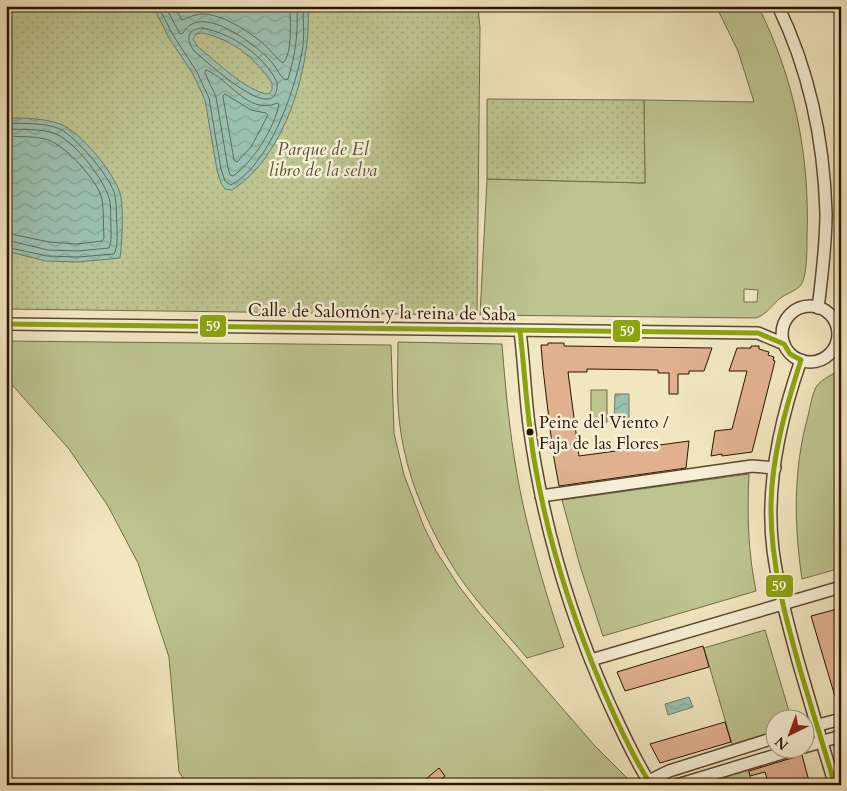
<svg xmlns="http://www.w3.org/2000/svg" width="847" height="791" viewBox="0 0 847 791" font-family="Cardo,serif">
<style>
.grass{fill:#bdc490;stroke:#736c48;fill-rule:evenodd}
.park{fill:url(#park-dots);stroke:#736c48}
.water{fill:url(#water-waves);stroke:#6d7b69;fill-rule:evenodd}
.lines{fill:none;stroke-linecap:round;stroke-linejoin:round}
.shore{stroke:#626a58;stroke-width:1}
.building{fill:#e0b08f;stroke:#291300}
.minor-casing{stroke:#5b4830;stroke-width:14}
.minor{stroke:#f6efd6;stroke-width:11}
.bus-1-casing{stroke:#f6efd6;stroke-width:9}
.bus-1{stroke:#8ca30e;stroke-width:5}
.bus-dot{fill:#291300;stroke:#f6efd6;stroke-width:2}
.labels{text-anchor:middle;stroke-width:5;stroke-linejoin:round;paint-order:stroke}
.bus-label{font-size:17px;fill:#291300;stroke:#f6efd6;text-anchor:start}
.park-label{font-size:18px;font-style:italic;fill:#5d5132;stroke:#f6efd6}
.street-label{font-size:18px;fill:#291300;stroke:#f6efd6}
.line-badge{stroke:#f6efd6;stroke-width:2}
.badge-label{font-size:14px;text-anchor:middle;font-weight:bold;fill:#fff}
</style>
<defs>
<pattern id="park-dots" width="8" height="8" patternUnits="userSpaceOnUse" patternTransform="scale(1.25)"><rect width="8" height="8" fill="#bdc490"/><path d="M2 2h.1M6 6h.1" fill="none" stroke="#a2a87a" stroke-width="1.8" stroke-linecap="round"/></pattern>
<pattern id="water-waves" width="16" height="10" patternUnits="userSpaceOnUse" patternTransform="scale(1.25)"><rect width="16" height="10" fill="#9bc0af"/><path d="M0 5q4-4 8 0t8 0" fill="none" stroke="#86a495"/></pattern>
</defs>
<rect width="100%" height="100%" fill="#f1e6c0"/>
<filter id="stains"><feTurbulence type="fractalNoise" baseFrequency=".004" numOctaves="4"/><feColorMatrix values="0 0 0 0 .2 0 0 0 0 .09 0 0 0 0 .02 0 0 0 .5 -.17"/></filter>
<radialGradient id="worn" r=".72"><stop offset=".6" stop-color="#630" stop-opacity="0"/><stop offset="1" stop-color="#630" stop-opacity=".3"/></radialGradient>
<g class="grass">
<path d="M716 6H758C794 77 810 156 807 235 807 248 807 270 803 281 800 290 789 292 782 297 772 304 768 314 756 318L480 315 487 179 645 183 644 100 754 102 738 51ZM744 289 758 290 757 302H744Z"/>
<polygon points="6,341 391,345 394,433 404,475 424,527 436,551 458,585 478,611 595,746 634,785 188,785 179,772 169,657 138,563 108,506 69,449 6,378"/>
<path d="M398 342 502 344C506 396 511 448 522 500 533 550 547 599 564 647L527 658C503 629 475 602 455 570 428 527 406 476 400 426 396 398 398 370 398 342Z"/>
<path d="M841 369V568L802 579C794 525 793 470 808 416 810 407 812 395 816 387 822 378 833 375 841 369Z"/>
<rect x="591" y="390" width="16" height="32"/>
<path d="M749 474C747 514 748 552 756 591L603 636 580 566 562 500Z"/>
<polygon points="765,630 791,718 774,718 774,735 733,747 704,648"/>
<polygon points="748,768 752,785 692,785"/>
</g>
<g class="park">
<polygon points="6,6 478,6 480,28 477,315 6,309"/>
<polygon points="487,99 644,100 645,183 487,179"/>
</g>
<g class="water">
<path d="M153 6H308C312 66 285 157 232 190L225 189 221 183 217 170 205 100 193 74 169 38ZM202 33C232 39 255 58 272 83V90L268 94C247 92 216 61 198 47L193 39 196 34Z"/>
<path d="M6 118C24 118 43 118 60 124 81 132 113 172 120 193 124 207 122 243 120 258L78 262 46 261 6 251Z"/>
<polygon points="615,394 629,394 629,420 614,420"/>
<polygon points="689,697 693,707 668,715 665,704"/>
</g>
<g class="lines">
<g class="shore">
<path d="M158 6 173 35 197 72 209 98 221 169 225 181 231 185C269 165 294 93 302 52 305 37 303 22 303 6"/>
<path d="M165 6 180 34 183 33C200 2 253 43 269 59 275 65 279 75 285 80L288 79C296 53 298 33 297 6"/>
<path d="M174 6 182 20C188 18 193 15 200 14 222 13 250 32 266 46 272 52 277 59 283 63 293 52 290 21 290 6"/>
<path d="M203 28C233 34 263 55 277 82 280 131 205 60 194 51 186 39 186 29 203 28Z"/>
<path d="M206 70C229 78 248 116 277 103L279 104C274 129 253 162 233 176L230 175 228 168 216 97 205 73Z"/>
<polygon points="225,94 251,110 266,113 268,115 251,147 237,162 234,160 223,97"/>
<path d="M6 123C23 124 44 122 60 129 76 137 112 178 115 196 117 206 116 217 117 227 117 236 118 246 114 254L78 257 47 256 6 247"/>
<path d="M6 129C22 130 41 128 56 134 75 142 101 176 108 195 112 204 110 216 111 226 111 233 112 241 109 248L78 251 48 250 6 240"/>
<path d="M6 136C19 137 33 136 45 139 64 143 98 181 102 199 104 212 103 226 104 238L102 241 77 244 49 242 6 233"/>
</g>
</g>
<g class="building">
<polygon points="548,343 564,343 564,346 712,348 704,371 689,371 689,374 678,374 678,394 669,394 669,373 658,373 658,370 587,369 587,372 568,372 579,456 689,441 686,468 559,486 553,453 543,369 541,345 548,345"/>
<polygon points="751,346 759,346 759,349 769,352 768,355 774,357 773,360 775,361 752,452 722,456 722,454 711,456 715,431 732,429 747,371 729,371 737,348 751,348"/>
<polygon points="841,608 841,710 839,710 811,616"/>
<polygon points="703,646 709,667 625,691 617,672"/>
<polygon points="725,722 731,742 677,758 660,763 650,744"/>
<polygon points="802,755 810,785 769,785 765,772 750,776 749,771"/>
<polygon points="439,768 445,776 435,785 419,785"/>
</g>
<g class="lines">
<defs>
<g id="minor">
<path d="M778 6C809 70 824 142 826 213 826 244 822 277 818 308"/>
<circle cx="810" cy="334" r="28"/>
<polyline points="6,324 758,333 784,344"/>
<path d="M520 331C524 362 525 394 529 425 542 520 569 614 608 701 621 729 634 759 651 785"/>
<path d="M801 360C780 420 765 487 773 550 778 588 788 624 798 661 810 702 822 744 835 785"/>
<polyline points="541,496 752,466 775,468"/>
<polyline points="591,660 841,587"/>
<polyline points="804,729 841,719"/>
<polyline points="804,747 841,736"/>
<polyline points="649,781 669,771 774,738"/>
<polyline points="677,785 799,748"/>
</g>
</defs>
<use href="#minor" class="minor-casing"/>
<use href="#minor" class="minor"/>
<defs>
<g id="bus-1">
<path d="M6 324 758 333 784 344 790 354 801 360C786 407 772 455 771 504 770 563 786 620 802 676 813 712 824 749 835 785"/>
<path d="M520 331C525 374 527 416 534 459 547 537 571 614 602 687 616 720 631 754 651 785"/>
</g>
</defs>
<use href="#bus-1" class="bus-1-casing"/>
<use href="#bus-1" class="bus-1"/>
</g>
<circle class="bus-dot" cx="530" cy="432" r="4.5"/>
<g class="labels">
<g class="bus-label">
<text x="539" y="428">Peine del Viento /<tspan x="539" dy="21">Faja de las Flores</tspan></text>
</g>
<g class="park-label">
<text x="323" y="155">Parque de El<tspan x="323" dy="21">libro de la selva</tspan></text>
</g>
<g class="street-label">
<text transform="translate(382 312) rotate(1)" y="6">Calle de Salomón y la reina de Saba</text>
</g>
</g>
<g class="line-badge">
<rect x="199" y="314" width="28" height="24" rx="5" fill="#8ca30e"/>
<rect x="612" y="319" width="29" height="24" rx="5" fill="#8ca30e"/>
<rect x="765" y="574" width="29" height="24" rx="5" fill="#8ca30e"/>
</g>
<g class="badge-label">
<text x="213" y="331">59</text>
<text x="627" y="336">59</text>
<text x="779" y="591">59</text>
</g>
<rect width="847" height="791" fill="none" stroke="#f1e6c0" stroke-width="25"/>
<rect x="8" y="8" width="832" height="776" fill="none" stroke="#291300" stroke-width="2.5"/>
<rect x="12" y="12" width="822" height="766" fill="none" stroke="#291300"/>
<g transform="translate(790 734) rotate(222)"><circle r="24" fill="#f6efd6" stroke="#a49780"/>
<path d="M0-4L9 19L0 12L-9 19Z" fill="#8f2418"/>
<text y="-8" font-size="14" font-weight="bold" text-anchor="middle" fill="#291300">N</text>
</g>
<rect width="100%" height="100%" filter="url(#stains)"/>
<rect width="100%" height="100%" fill="url(#worn)"/>
</svg>
